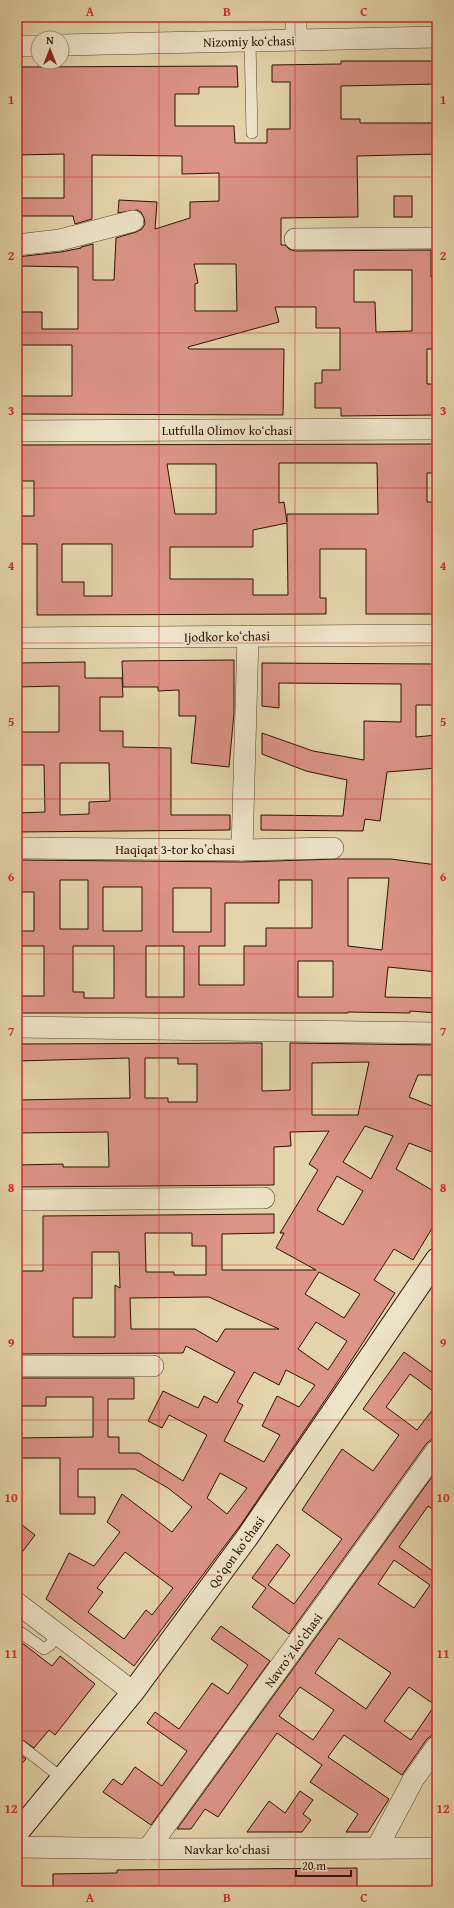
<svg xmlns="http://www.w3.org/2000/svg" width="454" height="1908" viewBox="0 0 454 1908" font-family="'Gentium Book Plus',serif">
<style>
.building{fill:#dc9487;stroke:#2c1100;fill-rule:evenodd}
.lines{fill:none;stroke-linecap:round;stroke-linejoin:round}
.service-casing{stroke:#5a422b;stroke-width:12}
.minor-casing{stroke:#5a422b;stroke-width:22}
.secondary-casing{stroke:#2c1100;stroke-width:24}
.service{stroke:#ede3c8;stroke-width:11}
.minor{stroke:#ede3c8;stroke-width:21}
.secondary{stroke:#ede3c8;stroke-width:22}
.grid{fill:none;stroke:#d62828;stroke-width:1;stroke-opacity:0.55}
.labels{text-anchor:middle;stroke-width:3;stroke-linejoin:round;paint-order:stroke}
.street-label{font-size:13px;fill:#2c1100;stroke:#ede3c8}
.neatline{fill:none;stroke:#d62828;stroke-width:1.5}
.grid-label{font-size:13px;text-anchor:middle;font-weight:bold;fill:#d62828}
</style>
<rect width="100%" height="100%" fill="#e4d4ab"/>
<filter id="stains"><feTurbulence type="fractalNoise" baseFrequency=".005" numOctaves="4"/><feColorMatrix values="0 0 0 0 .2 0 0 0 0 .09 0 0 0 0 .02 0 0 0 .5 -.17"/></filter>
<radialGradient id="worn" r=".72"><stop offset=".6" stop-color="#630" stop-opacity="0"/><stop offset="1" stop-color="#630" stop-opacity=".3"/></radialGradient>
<g class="building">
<path d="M341 61H437V84L341 86V119H360V123H437V154L357 156 358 217 281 218V245H285L289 249 295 251 431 250V277H437V349H427V384H437V415L341 416V408H315V383H322V370H340V328H316V307H275L279 322 188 347 189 349H284L283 415 17 414V396H72V345H17V312H42V329H78V267L17 266V257L61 252 81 248V247L93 244V280H114L116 238 136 232 142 229 145 224 144 218 141 212 137 210 118 213 119 200 157 202 155 229 190 218V202L219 201V173L182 174V156L92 155V219L75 224 73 216H17V198H64V154L17 155V67L237 66 238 87H199V94H175V126H234L235 143H267V129H290V82H272V65L341 64ZM194 264H236L237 311H195V284L198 283ZM354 270H412V331L376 332 375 302H354Z"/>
<rect x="394" y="196" width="18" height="21"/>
<path d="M437 444V473H427V502H437V559H435V594H437V614H366V549H320V598H326V614L37 615V544H17V516H34V481H17V445ZM279 463H377L378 514H287V522L284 502 279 503ZM167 464H216V514H175ZM287 523 288 595H253V579H170V547H253V530ZM62 544H112V596H84V582H62Z"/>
<polygon points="234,660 234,713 229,767 191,763 196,716 179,716 179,690 158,691 158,687 123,687 122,661"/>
<path d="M85 662V678H122L123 697H100V731H123V747L171 748V815H230V830L17 832V813L45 812 44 765H17V732H59V686L17 687V663ZM60 763H109L110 801 89 802V814L60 815Z"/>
<polygon points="262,663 437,664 437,705 416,705 416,737 437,735 437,768 387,772 380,821 365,819 363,831 261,830 261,815 343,816 347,780 306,771 262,754 262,733 313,751 364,760 364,721 401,722 401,684 279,683 279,708 262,706"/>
<path d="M337 859H391L437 865V972L388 967 385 997 437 998V1013L410 1011V1013L348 1012V1013H17V996H44V946H17V931H34V892H17V860L242 862ZM348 878H389L382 950 348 946ZM60 880H88V929H60ZM279 880H312V928H266V946H244V985H199V946H225V903H279ZM103 887H142V931H103ZM173 888H211V932H173ZM73 946H114V998H84V992H73ZM146 946H184V997H146ZM298 961H333V997H298Z"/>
<path d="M262 1043V1091L290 1090V1043L437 1045V1075H418L409 1097 437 1108V1154L409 1143 396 1169 437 1193V1220L413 1260 394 1249 374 1280 395 1293 340 1378 242 1523 134 1666 46 1599 69 1553 94 1566 120 1532 107 1522 122 1494 172 1532 192 1507 168 1488 135 1469H78V1497H95V1514H60V1458H17V1438L93 1437V1397H46V1406H17V1378H134V1399H108V1437H119V1453H139L183 1481 207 1435 169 1415 162 1428 148 1421 163 1391 198 1408 204 1396 217 1403 235 1372 186 1346 183 1353 17 1354V1271H43V1216L274 1214V1233L222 1234V1270H316L276 1248 284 1233H280L318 1170 309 1164 329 1131 290 1132 291 1146 274 1147V1185L17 1187V1165L63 1164V1167H109L108 1132 17 1133V1100L130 1098 129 1058 17 1061V1044ZM145 1058H178V1064H197V1102H168V1098H145ZM369 1062 358 1115H312V1063ZM365 1126 393 1136 371 1179 343 1162ZM337 1176 363 1191 343 1225 317 1210ZM145 1233H192V1246H206V1275H174V1272H146ZM92 1252H119L120 1288 115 1285V1337H73V1298H92ZM319 1272 360 1294 344 1318 305 1294ZM209 1297 279 1329H225L217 1342 195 1329H131L130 1298ZM316 1322 347 1341 328 1370 298 1349ZM286 1370 315 1385 299 1407 277 1396 262 1426 280 1435 264 1462 224 1441 243 1405 237 1402 254 1372 279 1385ZM220 1473 247 1488 227 1514 207 1498ZM125 1552 173 1588 152 1615 146 1610 124 1639 88 1612 103 1592 97 1588Z"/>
<polygon points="404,1352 437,1376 437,1394 410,1374 386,1407 417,1430 437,1404 437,1438 432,1439 427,1443 289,1634 252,1607 266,1588 252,1578 277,1544 290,1555 268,1585 294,1604 342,1539 302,1510 342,1449 373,1471 399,1435 363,1409"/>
<path d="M437 1470V1512L428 1506 399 1547 437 1574V1734L432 1735 427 1739 402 1775 344 1735 328 1757 389 1799 368 1832H346L358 1814 310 1782 322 1765 277 1733 218 1817 205 1809 191 1829H177ZM394 1560 430 1585 414 1608 378 1584ZM339 1638 391 1673 366 1709 315 1673ZM300 1687 334 1710 313 1740 279 1716ZM409 1687 435 1705 411 1740 384 1721Z"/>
<polygon points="17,1521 35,1535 17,1559"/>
<polygon points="221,1626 270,1661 151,1825 103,1792 113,1779 122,1785 135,1767 162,1786 187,1751 147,1723 155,1712 179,1729 212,1683 228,1694 248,1665 211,1639"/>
<polygon points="17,1639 52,1666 60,1656 95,1684 55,1735 49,1730 34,1748 17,1736"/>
<polygon points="17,1752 26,1759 17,1769"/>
<polygon points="300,1791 313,1800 303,1814 311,1820 302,1832 247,1832 269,1801 285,1813"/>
<polygon points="357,1868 357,1891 316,1891 316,1888 275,1889 275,1891 53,1890 53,1874 117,1873 117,1870"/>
</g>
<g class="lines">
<defs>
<g id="service">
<polyline points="250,41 252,133"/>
<polyline points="17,1630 44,1649 50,1645 58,1634"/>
<polyline points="17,1743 62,1778"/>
</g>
<g id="minor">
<polyline points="296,17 296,40"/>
<polyline points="62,45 437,37"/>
<polyline points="17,46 38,46"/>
<polyline points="295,239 437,238"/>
<polyline points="17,245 60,240 133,221"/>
<polyline points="17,431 437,429"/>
<polyline points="17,638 437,635"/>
<polyline points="17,848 242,850 333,848"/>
<polyline points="242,850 248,636"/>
<polyline points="17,1027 437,1033"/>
<polyline points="17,1200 264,1198"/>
<polyline points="17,1366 153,1366"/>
<polyline points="17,1603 133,1692"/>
<polyline points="17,1847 148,1849 437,1848"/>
<polyline points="377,1848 413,1780 437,1746"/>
<polyline points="148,1849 437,1450"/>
</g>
<polyline id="secondary" points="17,1833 133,1692 248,1536 437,1259"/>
</defs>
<use href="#service" class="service-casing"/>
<use href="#minor" class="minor-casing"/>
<use href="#secondary" class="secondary-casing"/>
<use href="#service" class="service"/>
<use href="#minor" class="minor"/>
<use href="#secondary" class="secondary"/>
</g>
<path class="grid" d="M159 17V1891M295 17V1891M17 177H437M17 333H437M17 488H437M17 643H437M17 799H437M17 954H437M17 1109H437M17 1265H437M17 1420H437M17 1575H437M17 1731H437"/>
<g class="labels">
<g class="street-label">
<text transform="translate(249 41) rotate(-1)" y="5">Nizomiy koʻchasi</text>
<text x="227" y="435">Lutfulla Olimov koʻchasi</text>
<text transform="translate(227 636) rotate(-1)" y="5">Ijodkor koʻchasi</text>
<text x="175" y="854">Haqiqat 3-tor koʼchasi</text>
<text transform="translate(236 1552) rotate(-54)" y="5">Qoʻqon koʻchasi</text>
<text transform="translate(293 1650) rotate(-54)" y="5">Navroʻz koʻchasi</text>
<text x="227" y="1854">Navkar koʻchasi</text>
</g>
</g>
<rect width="454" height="1908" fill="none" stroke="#e4d4ab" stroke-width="44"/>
<g transform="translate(50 50)"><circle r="19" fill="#ede3c8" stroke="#a08f78"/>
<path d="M0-3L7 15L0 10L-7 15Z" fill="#8f2418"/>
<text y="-6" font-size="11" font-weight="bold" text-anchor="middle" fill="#2c1100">N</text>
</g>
<path d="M296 1870v6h55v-6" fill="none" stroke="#2c1100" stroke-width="2"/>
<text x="302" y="1870" font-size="12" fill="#2c1100" stroke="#ede3c8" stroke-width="3" paint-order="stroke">20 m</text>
<rect x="22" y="22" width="410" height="1864" class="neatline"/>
<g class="grid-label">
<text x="90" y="16">A</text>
<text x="227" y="16">B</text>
<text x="364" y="16">C</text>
<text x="11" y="104">1</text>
<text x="443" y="104">1</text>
<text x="11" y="260">2</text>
<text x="443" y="260">2</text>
<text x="11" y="415">3</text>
<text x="443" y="415">3</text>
<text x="11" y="570">4</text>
<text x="443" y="570">4</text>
<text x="11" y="726">5</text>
<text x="443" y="726">5</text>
<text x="11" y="881">6</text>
<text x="443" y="881">6</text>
<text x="11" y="1036">7</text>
<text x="443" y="1036">7</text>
<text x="11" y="1192">8</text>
<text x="443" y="1192">8</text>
<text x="11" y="1347">9</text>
<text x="443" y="1347">9</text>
<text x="11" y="1502">10</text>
<text x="443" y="1502">10</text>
<text x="11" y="1658">11</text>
<text x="443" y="1658">11</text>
<text x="11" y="1813">12</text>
<text x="443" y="1813">12</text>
<text x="90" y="1902">A</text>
<text x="227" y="1902">B</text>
<text x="364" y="1902">C</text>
</g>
<rect width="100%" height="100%" filter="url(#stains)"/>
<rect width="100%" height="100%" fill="url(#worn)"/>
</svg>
